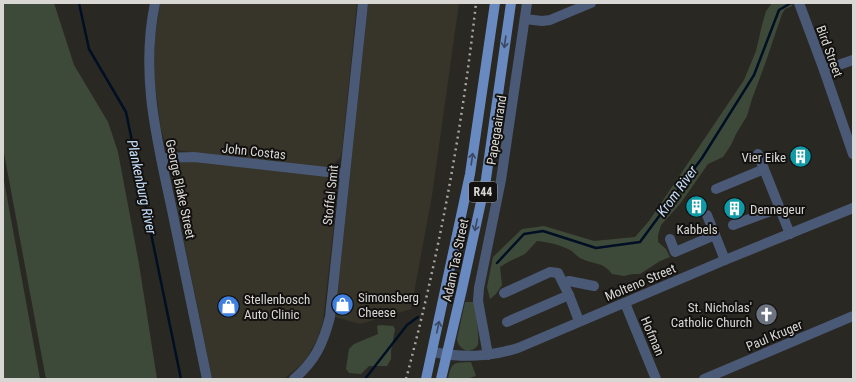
<svg xmlns="http://www.w3.org/2000/svg" width="856" height="382" viewBox="0 0 856 382" font-family="'Roboto Condensed',sans-serif">
<style>
.built{fill:#373429}
.green{fill:#3e4a39}
.lines{fill:none;stroke-linecap:round;stroke-linejoin:round}
.stream{stroke:#000f23;stroke-width:2.5}
.minor{stroke:#4a5975;stroke-width:10}
.tertiary{stroke:#4a5975;stroke-width:10}
.primary{stroke:#6989c1;stroke-width:10}
.rail{stroke:#a7a6a2;stroke-width:2.5;stroke-dasharray:2 4;stroke-linecap:butt}
.oneway{stroke:#39475f}
.labels{text-anchor:middle;stroke-width:4;stroke-linejoin:round;paint-order:stroke}
.shield{fill:#12110f;stroke:#9d9c99;stroke-width:1}
.shield-label{font-size:12px;font-weight:bold;fill:#d8d7d4}
.street-label{font-size:13px;fill:#d8d7d4;stroke:#12110f}
.poi-label{font-size:13px;fill:#d8d7d4;stroke:#12110f;text-anchor:start}
.water-label{font-size:14px;font-style:italic;fill:#c6e0fc;stroke:#12110f}
</style>
<rect width="100%" height="100%" fill="#2a2823"/>
<g class="built">
<polygon points="160,3 357,3 342,151 340,158 332,165 324,167 182,151 170,146 165,141 161,130 154,77 155,36"/>
<polygon points="368,3 459,3 432,196 411,309 360,324 335,317"/>
<polygon points="188,161 324,176 329,179 336,188 337,197 323,321 317,340 308,356 301,365 284,379 212,379 171,176 174,167 180,163"/>
</g>
<g class="green">
<polygon points="3,3 54,3 74,65 108,122 118,152 139,264 157,379 46,379 4,153 3,137"/>
<path d="M772 3H791L792 6 785 9 782 14 765 64 752 99 747 116 736 134 731 145 723 157 708 164 680 204 661 225 658 235V242L666 249 670 257 660 261 640 274H633L624 276 612 274C602 261 595 265 582 259 577 257 575 253 570 250 561 245 548 242 537 241L525 254 508 262 500 267 502 285 496 294 490 299 487 287 493 257 522 229 544 226 594 241 635 237 649 221 744 80 756 51 762 25 766 11Z"/>
<polygon points="3,175 40,379 3,379"/>
<path d="M465 302H474C475 310 480 338 478 344 477 348 472 350 468 351 461 349 458 345 457 339Z"/>
<polygon points="380,325 393,326 395,329 391,351 391,359 387,366 369,366 361,374 349,373 346,369 349,349 354,344 378,334 377,326"/>
<path d="M471 362 476 376 466 379H448C452 361 453 363 471 362Z"/>
</g>
<g class="lines">
<g class="stream">
<polyline points="79,3 89,49 126,112 181,379"/>
<polyline points="497,263 524,234 543,231 596,248 640,242 702,158 754,75 779,10 791,3"/>
<polyline points="365,379 407,325 418,317"/>
</g>
<g class="minor">
<polyline points="525,19 542,21 550,20 591,3"/>
<polyline points="824,70 853,60"/>
<polyline points="758,154 790,234"/>
<polyline points="161,158 194,157 345,174"/>
<polyline points="716,189 764,169"/>
<polyline points="707,215 725,260"/>
<polyline points="733,225 779,208"/>
<polyline points="670,239 675,252 715,235"/>
<polyline points="564,283 569,281 594,286"/>
<polyline points="504,293 550,272 558,273 569,295 579,321"/>
<polyline points="625,303 656,379"/>
<polyline points="507,322 569,295"/>
<polyline points="488,355 478,301 479,288 501,180 527,3"/>
<path d="M294 379C315 361 323 344 330 317L363 3"/>
<polyline points="704,379 853,316"/>
</g>
<g class="tertiary">
<path d="M155 3C140 75 157 140 172 210 184 266 195 323 207 379"/>
<polyline points="799,3 824,70 853,154"/>
<path d="M433 352C463 358 488 357 518 348L725 260 853 208"/>
</g>
<g class="primary">
<polyline points="426,379 470,174 495,3"/>
<polyline points="441,379 462,289 486,179 511,3"/>
</g>
<path class="rail" d="M406 379C439 256 462 130 476 3"/>
</g>
<defs><path id="oneway-shaft" d="M-6 0H5M1.5-3L5.5 0L1.5 3" fill="none" stroke-width="1.6" stroke-linecap="round" stroke-linejoin="round"/></defs>
<g class="oneway">
<use href="#oneway-shaft" transform="translate(505 42) rotate(98)"/>
<use href="#oneway-shaft" transform="translate(472 159) rotate(-82)"/>
<use href="#oneway-shaft" transform="translate(476 225) rotate(102)"/>
<use href="#oneway-shaft" transform="translate(438 327) rotate(-78)"/>
</g>
<defs>
<symbol id="building-disc" viewBox="-11 -11 22 22"><circle r="9.5" fill="#0f9aa8" stroke="#12110f"/><path d="M-4-6H4V6H1V3H-1V6H-4ZM-2.5-4.3h1.7v1.8h-1.7ZM.8-4.3h1.7v1.8H.8ZM-2.5-1h1.7V.8h-1.7ZM.8-1h1.7V.8H.8Z" fill="#fff"/></symbol>
<symbol id="shop-disc" viewBox="-11 -11 22 22"><circle r="9.5" fill="#3f7fe0" stroke="#12110f"/><path d="M-5-2.5h2.3a2.7 3.5 0 0 1 5.4 0H5L5.5 6h-11ZM-1.5-2.5h3a1.5 2.3 0 0 0-3 0Z" fill="#fff"/></symbol>
<symbol id="church-disc" viewBox="-11 -11 22 22"><circle r="9.5" fill="#6b7280" stroke="#12110f"/><path d="M-1.2-6h2.4v3.5h3.3v2.4h-3.3V6h-2.4V-.1h-3.3v-2.4h3.3Z" fill="#fff"/></symbol>
</defs>
<g fill-rule="evenodd">
<use href="#building-disc" x="788" y="144" width="25" height="25"/>
<use href="#building-disc" x="684" y="194" width="25" height="25"/>
<use href="#building-disc" x="722" y="196" width="25" height="25"/>
<use href="#shop-disc" x="330" y="292" width="25" height="25"/>
<use href="#shop-disc" x="216" y="294" width="25" height="25"/>
<use href="#church-disc" x="754" y="302" width="25" height="25"/>
</g>
<g class="labels">
<rect class="shield" x="469" y="182" width="28" height="20" rx="3"/>
<g class="shield-label">
<text x="483" y="196">R44</text>
</g>
<g class="street-label">
<text transform="translate(830 51) rotate(70)" y="5">Bird Street</text>
<text transform="translate(496 130) rotate(-81)" y="5">Papegaairand</text>
<text transform="translate(254 151) rotate(6)" y="5">John Costas</text>
<text transform="translate(181 189) rotate(78)" y="5">George Blake Street</text>
<text transform="translate(330 195) rotate(-84)" y="5">Stoffel Smit</text>
<text transform="translate(455 260) rotate(-78)" y="5">Adam Tas Street</text>
<text transform="translate(640 282) rotate(-23)" y="5">Molteno Street</text>
<text transform="translate(774 335) rotate(-23)" y="5">Paul Kruger</text>
<text transform="translate(653 336) rotate(67)" y="5">Hofman</text>
</g>
<g class="poi-label">
<text x="786" y="162" text-anchor="end">Vier Eike</text>
<text x="750" y="214">Dennegeur</text>
<text x="697" y="234" text-anchor="middle">Kabbels</text>
<text x="358" y="302">Simonsberg<tspan x="358" dy="15">Cheese</tspan></text>
<text x="244" y="304">Stellenbosch<tspan x="244" dy="15">Auto Clinic</tspan></text>
<text x="752" y="312" text-anchor="end">St. Nicholas'<tspan x="752" dy="15">Catholic Church</tspan></text>
</g>
<g class="water-label">
<text transform="translate(142 187) rotate(78)" y="5">Plankenburg River</text>
<text transform="translate(677 191) rotate(-54)" y="5">Krom River</text>
</g>
</g>
<rect width="856" height="382" fill="none" stroke="#d8d7d4" stroke-width="8"/>
</svg>
